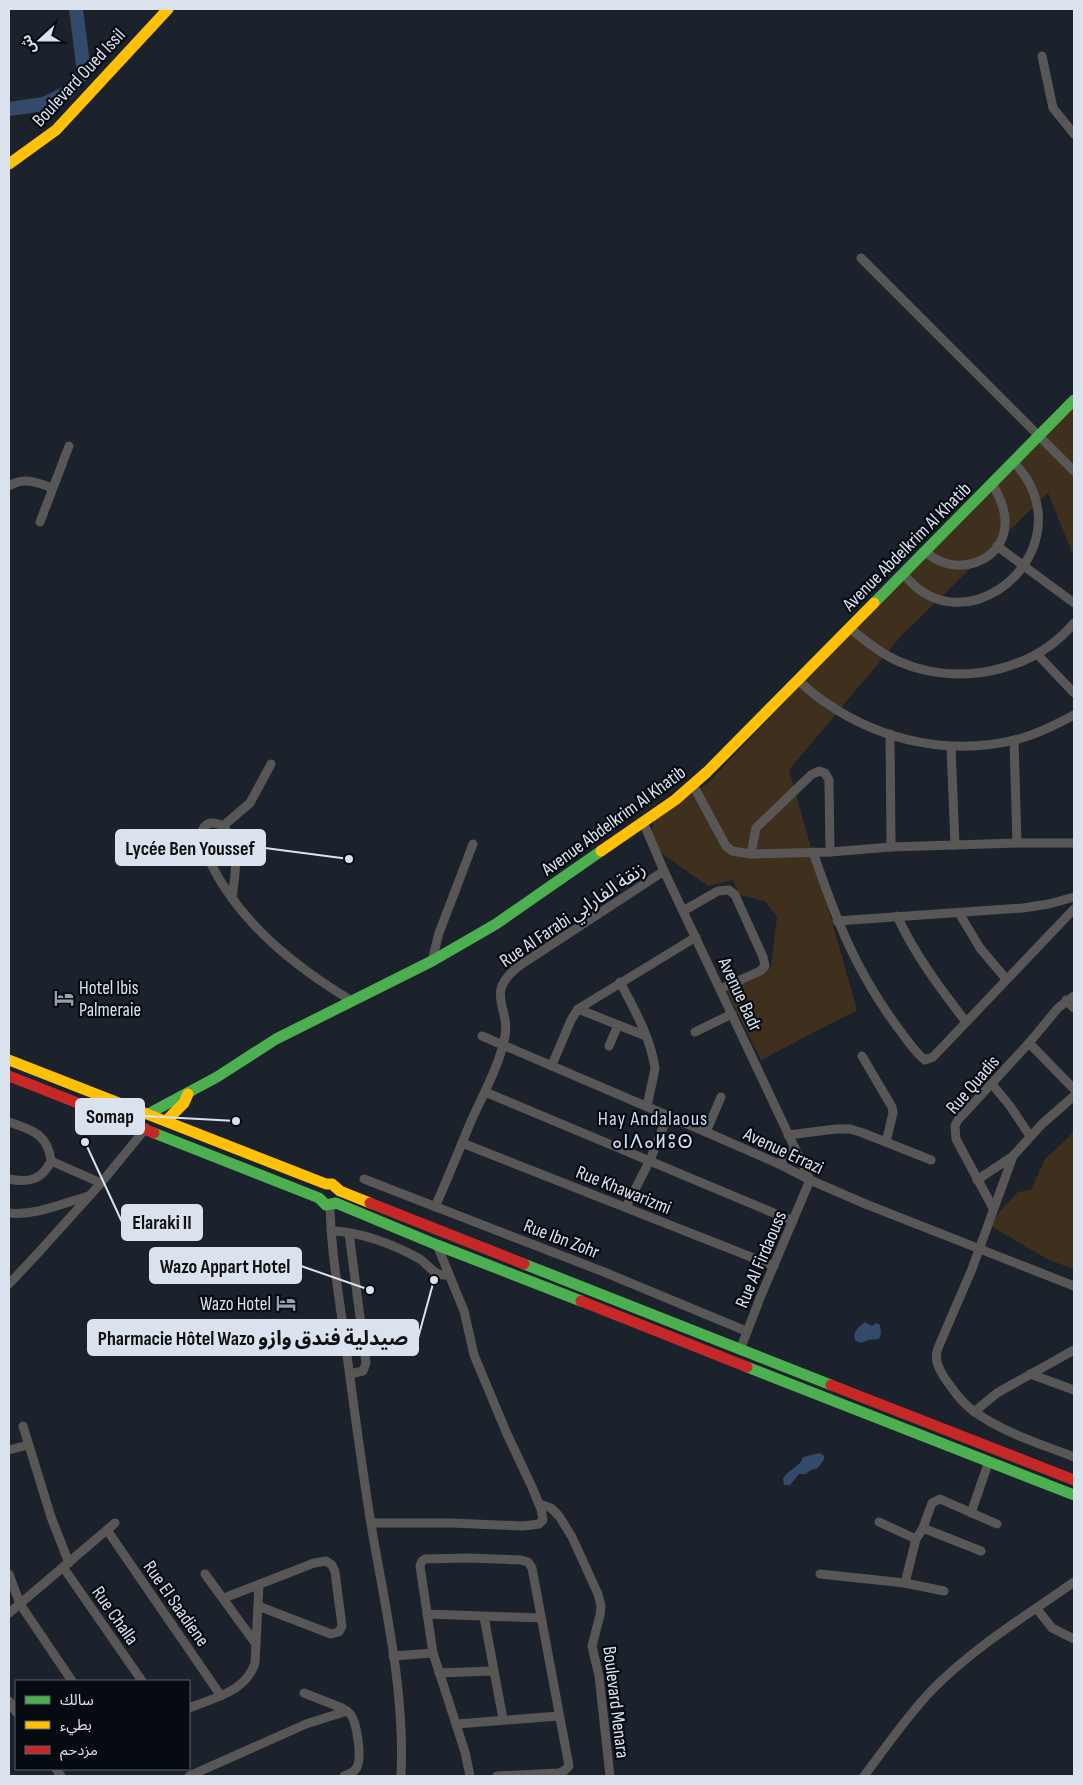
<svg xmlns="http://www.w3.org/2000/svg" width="1083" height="1785" viewBox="0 0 1083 1785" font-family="'Sofia Sans Condensed','Noto Sans Arabic','Noto Sans Tifinagh',sans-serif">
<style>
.green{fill:#3f301e}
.water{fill:#334a6a}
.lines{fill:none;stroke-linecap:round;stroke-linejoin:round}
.river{stroke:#334a6a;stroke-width:14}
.street{stroke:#585756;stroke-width:9}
.fast{stroke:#4caf50;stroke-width:11}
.slow{stroke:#ffc107;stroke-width:11}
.jam{stroke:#c62828;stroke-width:11}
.labels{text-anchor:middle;stroke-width:4.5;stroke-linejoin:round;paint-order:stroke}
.street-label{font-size:19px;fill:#dae2ee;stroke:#060b12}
.poi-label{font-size:19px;fill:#dae2ee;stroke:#060b12;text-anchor:start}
.neighbourhood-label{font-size:20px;letter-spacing:1px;fill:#cddef5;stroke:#060b12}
.leader{fill:none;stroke:#dae2ee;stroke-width:2}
.callout-dot{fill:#dae2ee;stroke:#060b12;stroke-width:2}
.callout{fill:#dae2ee;stroke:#dae2ee;stroke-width:2}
.callout-label{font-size:20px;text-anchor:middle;font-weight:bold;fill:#111}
</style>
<rect width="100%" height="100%" fill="#1b222c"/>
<g class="green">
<polygon points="1074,399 1074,557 1048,493 902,635 789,770 857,1010 761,1060 726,990 771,967 777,917 765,901 739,895 733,880 708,886 657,850 651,832 654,819 708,783 1038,434"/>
<polygon points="1074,1132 1074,1269 1049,1260 991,1226 1000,1211 1018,1192 1031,1190 1045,1159"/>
</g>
<g class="water">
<path d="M865 1322 872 1326 876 1323 880 1325 881 1334 879 1339 868 1340 861 1343 856 1341C851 1334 858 1327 865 1322Z"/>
<path d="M820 1453 824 1456V1459L818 1468 811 1470 806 1474H799L790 1485H784L783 1479C790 1467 799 1469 803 1457Z"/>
</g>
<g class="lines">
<polyline class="river" points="9,109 44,104 68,92 84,72 76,9"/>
<g class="street">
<polyline points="1042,56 1053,108 1074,134"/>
<polyline points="861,258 1074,471"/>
<path d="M9 486C24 477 37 482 52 488"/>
<polyline points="40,522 69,446"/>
<polyline points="997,546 1074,603"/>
<path d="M925 551C953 579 1004 563 1005 524 1006 510 999 496 992 483"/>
<path d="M903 573C957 645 1061 571 1034 494 1030 481 1022 472 1014 462"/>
<path d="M850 628C865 641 881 654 900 662 958 687 1033 672 1074 623"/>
<polyline points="1037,654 1074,693"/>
<path d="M798 680C807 688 815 696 825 702 882 742 954 757 1022 738 1040 733 1057 724 1074 715"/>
<polyline points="890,734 891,847"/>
<polyline points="1014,740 1017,843"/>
<polyline points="951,747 955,845"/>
<polyline points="693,785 726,846 732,851 751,854 830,852 891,847 1017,843 1074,843"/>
<polyline points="643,822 664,871 810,1180 760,1298 740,1350"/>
<polyline points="223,826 250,803 271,764"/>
<path d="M813 852C836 919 855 970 898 1028 906 1038 914 1052 925 1060L933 1057 1074 909"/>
<polyline points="751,854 756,828 811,775 819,771 825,773 829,780 830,852"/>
<path d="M232 898C235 872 242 847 223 826 217 823 210 821 205 826 196 836 205 852 210 862 240 923 294 966 352 1001"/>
<polyline points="683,911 718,891 729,890 735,895 763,957 765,966 760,971 720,989"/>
<polyline points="959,913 980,948 1006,979"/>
<path d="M897 916C915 955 940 988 966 1022"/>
<polyline points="837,921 1023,908 1049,904 1074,897"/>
<polyline points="432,961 439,933 473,844"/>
<path d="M620 982C634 1009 651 1038 655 1069L647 1106"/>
<polyline points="1066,1000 1074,1008"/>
<polyline points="578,1009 646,1036"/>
<polyline points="695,1032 732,1014"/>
<polyline points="482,1036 706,1132 779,1164 810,1180 868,1205 1074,1286"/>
<polyline points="1029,1043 1074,1089"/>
<polyline points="609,1046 618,1025"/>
<polyline points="862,1056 892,1107 893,1113 886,1142"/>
<polyline points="552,1065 571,1020 578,1009 696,937"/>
<polyline points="992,1084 1010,1106 1030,1136"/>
<polyline points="485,1092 793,1221"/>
<path d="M9 1122C32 1130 48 1134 51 1161 42 1180 29 1183 9 1179"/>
<polyline points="706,1132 721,1097"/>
<polyline points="788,1135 836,1129 850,1129 863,1133 931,1160"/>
<polyline points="462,1143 774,1266"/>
<path d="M1013 1156 972 1269 938 1348C934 1359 938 1367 944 1377 953 1390 962 1403 975 1412 1004 1433 1041 1444 1074 1457"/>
<polyline points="51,1161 101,1183"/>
<polyline points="779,1164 795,1148"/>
<polyline points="364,1179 604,1272 746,1331"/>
<polyline points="977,1180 1013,1156 1042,1124 1074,1096"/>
<path d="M330 1206C331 1251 339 1296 345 1341 354 1406 362 1471 373 1536 387 1615 405 1696 401 1776"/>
<path d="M435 1207C447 1180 458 1153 469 1126 481 1098 497 1071 504 1041 513 1007 482 995 519 966L664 871"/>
<polyline points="626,1207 650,1160 668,1115"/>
<polyline points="993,1208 956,1139 955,1126 958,1120 1029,1043 1058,1008 1074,996"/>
<path d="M9 1213C36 1216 63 1203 89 1196"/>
<path d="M331 1231C359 1231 395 1245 420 1259 429 1265 436 1279 449 1274"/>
<polyline points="349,1233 366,1363 363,1371 350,1374"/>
<polyline points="9,1284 39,1252 101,1183 146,1128"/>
<polyline points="1030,1374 1074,1390"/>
<polyline points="974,1412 997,1393 1074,1350"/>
<polyline points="23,1426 51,1517 69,1563"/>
<polyline points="9,1450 28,1445"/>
<polyline points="539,1504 551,1508 559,1516 572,1537 598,1594 601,1606 600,1615 592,1646 599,1676 610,1776"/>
<polyline points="971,1513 989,1461"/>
<polyline points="879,1522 916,1539"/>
<polyline points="371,1523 451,1523 523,1526 539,1524 543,1520 541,1509 532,1487 507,1434 474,1355 464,1311 437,1245"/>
<polyline points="923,1528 981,1551"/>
<polyline points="107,1530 221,1696"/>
<polyline points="63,1567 142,1681"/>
<polyline points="9,1574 20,1604 72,1681"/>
<polyline points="205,1574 256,1644"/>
<polyline points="820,1574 905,1583 944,1591"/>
<polyline points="905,1583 916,1539 923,1528 932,1503 940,1499 997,1524"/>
<polyline points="224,1598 314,1563 326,1561 332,1565 335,1572 342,1626 339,1632 331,1634 258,1606"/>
<polyline points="1037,1609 1052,1628 1074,1639"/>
<polyline points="9,1613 115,1523"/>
<polyline points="427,1614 541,1618"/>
<polyline points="484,1617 503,1719"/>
<polyline points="393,1656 433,1653"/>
<polyline points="439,1673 493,1671"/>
<path d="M304 1693 342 1708C345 1710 349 1712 351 1715 357 1724 362 1757 357 1767 355 1772 349 1774 344 1776"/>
<polyline points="9,1701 16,1712"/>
<path d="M189 1708C213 1698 246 1692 255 1663L259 1585"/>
<polyline points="457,1724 559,1716"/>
<polyline points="56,1769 61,1776"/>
<polyline points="189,1776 306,1724 347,1711"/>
<polyline points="470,1776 465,1752 433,1653 420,1566 422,1561 425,1559 468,1558 521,1560 528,1562 532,1568 569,1766 564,1771 559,1773 497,1776"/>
<path d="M864 1776C886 1747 907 1716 932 1690 974 1647 1026 1616 1074 1582"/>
</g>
<g class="fast">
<polyline points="874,603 1074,400"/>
<polyline points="148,1114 217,1077 276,1039 432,961 496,924 601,851"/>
<polyline points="154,1133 319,1198 326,1205 336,1203 437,1245 581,1301"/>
<polyline points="524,1264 831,1385"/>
<polyline points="747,1367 1074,1495"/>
</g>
<g class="slow">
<polyline points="9,164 56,130 168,9"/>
<polyline points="601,851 675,800 707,772 874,603"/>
<polyline points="9,1060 326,1184 332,1184 340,1191 370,1203"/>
<polyline points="166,1121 184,1103 188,1094"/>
</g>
<g class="jam">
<polyline points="9,1076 154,1133"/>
<polyline points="370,1203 524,1264"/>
<polyline points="581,1301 747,1367"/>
<polyline points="831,1385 1074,1480"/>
</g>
</g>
<defs>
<symbol id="hotel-bare" viewBox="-9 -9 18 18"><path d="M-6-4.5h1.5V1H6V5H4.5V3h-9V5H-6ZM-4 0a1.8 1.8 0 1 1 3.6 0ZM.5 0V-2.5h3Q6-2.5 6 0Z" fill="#979faa" stroke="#060b12" stroke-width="2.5" paint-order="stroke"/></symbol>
</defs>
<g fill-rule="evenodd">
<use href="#hotel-bare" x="50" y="984" width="28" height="28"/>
<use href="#hotel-bare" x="272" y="1289" width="28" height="28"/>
</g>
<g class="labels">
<g class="street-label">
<text transform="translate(78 77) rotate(-47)" y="7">Boulevard Oued Issil</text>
<text transform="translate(906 546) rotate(-45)" y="7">Avenue Abdelkrim Al Khatib</text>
<text transform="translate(613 820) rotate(-36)" y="7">Avenue Abdelkrim Al Khatib</text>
<text transform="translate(572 914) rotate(-34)" y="7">Rue Al Farabi زنقة الفارابي</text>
<text transform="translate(741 994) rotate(65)" y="7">Avenue Badr</text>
<text transform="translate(972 1084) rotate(-49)" y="7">Rue Quadis</text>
<text transform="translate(784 1150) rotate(25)" y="7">Avenue Errazi</text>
<text transform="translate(624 1189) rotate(22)" y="7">Rue Khawarizmi</text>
<text transform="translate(562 1238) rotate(21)" y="7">Rue Ibn Zohr</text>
<text transform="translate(760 1259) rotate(-67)" y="7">Rue Al Firdaouss</text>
<text transform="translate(177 1603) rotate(55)" y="7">Rue El Saadiene</text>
<text transform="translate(116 1615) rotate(55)" y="7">Rue Challa</text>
<text transform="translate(617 1702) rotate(83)" y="7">Boulevard Menara</text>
</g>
<g class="poi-label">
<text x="79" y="994">Hotel Ibis<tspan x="79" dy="22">Palmeraie</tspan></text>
<text x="271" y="1310" text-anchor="end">Wazo Hotel</text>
</g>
<g class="neighbourhood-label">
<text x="653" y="1125">Hay Andalaous<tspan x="653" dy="23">ⴰⵏⴷⴰⵍⵓⵙ</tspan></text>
</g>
</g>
<path class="leader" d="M349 859L265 848M236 1121L144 1116M85 1142L122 1222M370 1290L301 1266M434 1280L418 1338"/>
<g class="callout-dot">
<circle cx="349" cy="859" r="5"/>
<circle cx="236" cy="1121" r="5"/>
<circle cx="85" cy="1142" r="5"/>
<circle cx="370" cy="1290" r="5"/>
<circle cx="434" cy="1280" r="5"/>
</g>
<g class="callout">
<rect x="116" y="830" width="149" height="35" rx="5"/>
<rect x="76" y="1099" width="68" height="35" rx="5"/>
<rect x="122" y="1205" width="80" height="35" rx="5"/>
<rect x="150" y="1248" width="151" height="35" rx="5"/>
<rect x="88" y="1320" width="330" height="35" rx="5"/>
</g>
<g class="callout-label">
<text x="190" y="855">Lycée Ben Youssef</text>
<text x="110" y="1123">Somap</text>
<text x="162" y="1229">Elaraki II</text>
<text x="225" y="1273">Wazo Appart Hotel</text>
<text x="253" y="1345">Pharmacie Hôtel Wazo صيدلية فندق وازو</text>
</g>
<rect width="1083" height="1785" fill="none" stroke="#dae2ee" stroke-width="20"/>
<rect x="15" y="1680" width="175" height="90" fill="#060b12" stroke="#5b616a"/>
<rect x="25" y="1696" width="25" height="8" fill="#4caf50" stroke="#5b616a"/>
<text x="60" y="1705" font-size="15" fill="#dae2ee">سالك</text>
<rect x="25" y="1721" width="25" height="8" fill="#ffc107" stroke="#5b616a"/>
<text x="60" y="1730" font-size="15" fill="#dae2ee">بطيء</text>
<rect x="25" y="1746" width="25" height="8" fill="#c62828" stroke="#5b616a"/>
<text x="60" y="1755" font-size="15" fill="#dae2ee">مزدحم</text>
<g transform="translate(40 40) rotate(249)" stroke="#060b12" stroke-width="4" paint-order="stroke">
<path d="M0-4L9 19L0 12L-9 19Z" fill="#dae2ee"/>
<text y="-8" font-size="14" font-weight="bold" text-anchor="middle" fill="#dae2ee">ش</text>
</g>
</svg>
